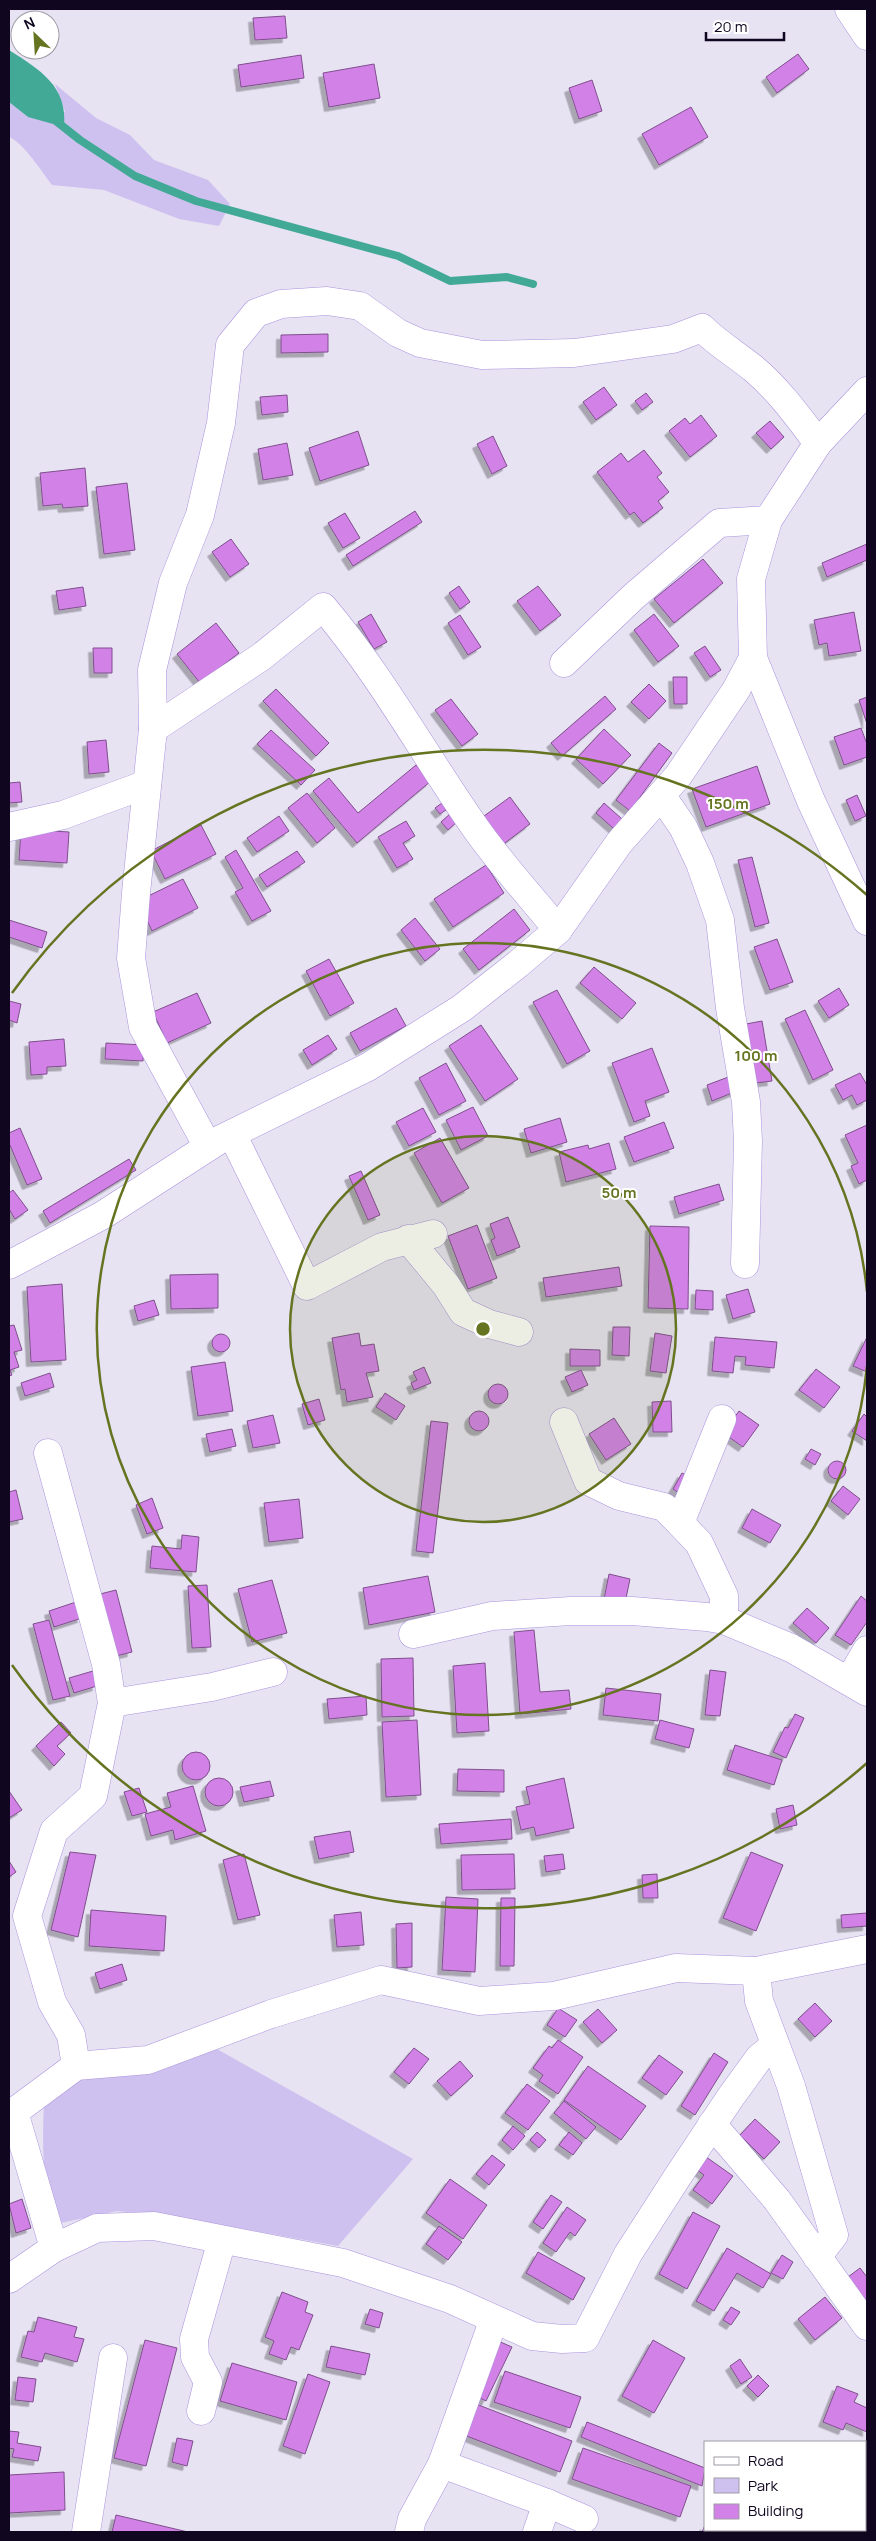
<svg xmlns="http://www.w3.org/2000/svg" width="876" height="2541" viewBox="0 0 876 2541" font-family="Manrope,sans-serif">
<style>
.green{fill:#cfc1ef}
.water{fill:#42a996}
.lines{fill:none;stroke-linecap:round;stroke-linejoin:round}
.stream{stroke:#42a996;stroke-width:8}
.building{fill:#d281e7;stroke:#7f4f8c;filter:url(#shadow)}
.minor-casing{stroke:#ab93dd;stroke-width:29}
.minor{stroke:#fff;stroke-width:28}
.ring{fill:none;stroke:#657420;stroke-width:2.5}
.centre{fill:#657420;stroke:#fff;stroke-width:2.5}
.ring-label{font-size:15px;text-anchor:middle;font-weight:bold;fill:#657420;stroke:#fff;stroke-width:4;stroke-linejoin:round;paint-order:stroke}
</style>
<defs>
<filter id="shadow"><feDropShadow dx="-4.5" dy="4.5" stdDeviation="0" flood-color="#0004"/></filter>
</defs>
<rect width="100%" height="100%" fill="#e7e3f3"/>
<g class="green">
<path d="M55 84 96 118 130 135 154 160 208 180 230 204 219 226 179 219 104 190 52 185C42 172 23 142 9 137V102L28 117 65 112Z"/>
<path d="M217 2049 413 2159 338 2246 177 2217 117 2211 56 2224C42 2178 42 2150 44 2103L75 2080 98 2075 151 2074Z"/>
</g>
<path class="water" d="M9 50C40 70 68 86 64 127L28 117 9 102Z"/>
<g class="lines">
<polyline class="stream" points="56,121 80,140 135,176 196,201 398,256 450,281 507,277 533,284"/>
</g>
<g class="building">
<polygon points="285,16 287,38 255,40 253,18"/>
<polygon points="798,54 809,69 777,93 766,77"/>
<polygon points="301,55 304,78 241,87 238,65"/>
<polygon points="374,64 380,98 329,107 323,73"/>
<polygon points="592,80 602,111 579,119 569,88"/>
<polygon points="691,107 708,137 659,165 642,134"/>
<polygon points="328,334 328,352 281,353 281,335"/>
<polygon points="604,387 617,405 596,420 583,402"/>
<polygon points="646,393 653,402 642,410 635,401"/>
<polygon points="287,395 288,412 262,415 260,397"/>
<polygon points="701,415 717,436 690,457 669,431 685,418 690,424"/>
<polygon points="770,421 784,437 771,449 756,433"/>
<polygon points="358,431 369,465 320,481 309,448"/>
<polygon points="493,436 507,466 492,474 477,444"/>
<polygon points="287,443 293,475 263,480 258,449"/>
<polygon points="644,450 662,473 657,477 669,492 658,501 663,508 643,523 634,512 630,515 597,472 621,453 628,462"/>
<polygon points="85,468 88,506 63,508 62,504 43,506 40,473"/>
<polygon points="127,483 135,550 104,554 96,487"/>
<polygon points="415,511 422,522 353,566 346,555"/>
<polygon points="345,513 360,538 343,548 328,523"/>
<polygon points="231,539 249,564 230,577 212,552"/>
<polygon points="867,544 867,560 827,577 822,563"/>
<polygon points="703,559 723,583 674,623 654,599"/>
<polygon points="459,586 470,602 460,609 449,593"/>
<polygon points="538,586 561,615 540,631 517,601"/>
<polygon points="83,587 86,606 59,610 56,591"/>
<polygon points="854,612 861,651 829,656 827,643 819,645 814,620"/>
<polygon points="371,614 387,642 374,649 358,622"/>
<polygon points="654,614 679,646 658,662 634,630"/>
<polygon points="460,615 481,647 468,655 448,623"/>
<polygon points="216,623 239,653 200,683 177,654"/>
<polygon points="705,646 721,670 710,677 694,653"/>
<polygon points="93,648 112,648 112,673 94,673"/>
<polygon points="673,677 687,677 687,704 674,704"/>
<polygon points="649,684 666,701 649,719 631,702"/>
<polygon points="276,689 329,743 316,756 263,701"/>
<polygon points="605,696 616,709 562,756 551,743"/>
<polygon points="867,697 867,724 859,700"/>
<polygon points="451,699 478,734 462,746 435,710"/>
<polygon points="861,728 867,744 867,757 844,765 834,737"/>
<polygon points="604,729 631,755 603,784 576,759"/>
<polygon points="271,730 315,770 301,785 257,744"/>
<polygon points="106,740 109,772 89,774 87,742"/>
<polygon points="659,743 672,753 630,811 616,800"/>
<polygon points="416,765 431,781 357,843 313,791 329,778 358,813"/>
<polygon points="757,766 770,804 706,827 692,789"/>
<polygon points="20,782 22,802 9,803 9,783"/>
<polygon points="307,793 335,828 317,843 288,808"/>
<polygon points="857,795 866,816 855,821 846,800"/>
<polygon points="510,797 530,824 501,846 480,819"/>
<polygon points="442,803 446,810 440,814 435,808"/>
<polygon points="604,803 622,819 614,829 596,813"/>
<polygon points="451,813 458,821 448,830 441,822"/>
<polygon points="279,816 289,831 257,852 247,838"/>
<polygon points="406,821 415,836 403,843 413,859 397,868 378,837"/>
<polygon points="201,825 216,854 165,879 151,851"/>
<polygon points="21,829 69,832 67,863 19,860"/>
<polygon points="236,850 271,911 252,921 235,892 243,888 225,857"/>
<polygon points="297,851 305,862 267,887 259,875"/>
<polygon points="752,857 769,923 755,927 738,860"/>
<polygon points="486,865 504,893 453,927 434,899"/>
<polygon points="183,879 198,908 152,931 138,901"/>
<polygon points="514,909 530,930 479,970 463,949"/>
<polygon points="415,918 440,949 425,961 401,930"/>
<polygon points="9,920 47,932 42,948 9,937"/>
<polygon points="777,939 793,982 770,990 754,947"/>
<polygon points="329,959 354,1003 330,1016 306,971"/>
<polygon points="594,967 636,1003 622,1019 580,983"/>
<polygon points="839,988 849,1005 829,1018 818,1001"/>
<polygon points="557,990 590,1051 567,1064 533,1002"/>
<polygon points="197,993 211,1023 167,1043 153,1012"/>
<polygon points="9,1001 21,1004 17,1023 9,1020"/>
<polygon points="396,1008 406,1026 360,1051 350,1033"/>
<polygon points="805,1010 833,1070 813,1080 785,1019"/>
<polygon points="762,1021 772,1081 756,1083 746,1024"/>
<polygon points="481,1025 518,1079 485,1101 449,1046"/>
<polygon points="328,1035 337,1049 312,1065 303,1050"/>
<polygon points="64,1039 66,1066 47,1067 47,1074 31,1075 29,1042"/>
<polygon points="106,1043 144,1045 143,1061 105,1059"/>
<polygon points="652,1048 669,1092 645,1101 650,1116 634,1122 612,1063"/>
<polygon points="446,1063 466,1101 439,1115 419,1078"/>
<polygon points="860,1073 867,1085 867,1100 857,1105 852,1095 843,1100 835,1085"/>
<polygon points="731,1076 737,1091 712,1101 707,1085"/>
<polygon points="473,1107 488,1136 461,1150 446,1120"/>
<polygon points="423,1108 436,1132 409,1146 396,1122"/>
<polygon points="560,1118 567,1142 531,1153 524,1129"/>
<polygon points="664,1122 674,1148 634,1162 624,1137"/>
<polygon points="867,1125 867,1180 859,1184 851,1166 858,1163 845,1135"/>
<polygon points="20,1128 42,1179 27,1185 9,1143 9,1133"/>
<polygon points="440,1138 469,1188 442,1203 414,1153"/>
<polygon points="609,1143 616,1169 566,1182 559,1152 588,1145 589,1149"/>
<polygon points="129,1159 136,1170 50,1223 43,1211"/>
<polygon points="361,1171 380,1215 368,1220 349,1176"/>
<polygon points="719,1184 724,1200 679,1214 674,1197"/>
<polygon points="13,1190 28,1210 15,1219 9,1209 9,1193"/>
<polygon points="508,1217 520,1247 497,1256 491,1240 495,1238 490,1224"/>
<polygon points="477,1225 497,1278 468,1289 448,1236"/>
<polygon points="650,1226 689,1227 688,1309 648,1308"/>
<polygon points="619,1267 622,1286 546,1297 543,1278"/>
<polygon points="218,1274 218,1308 171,1309 170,1275"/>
<polygon points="62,1284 66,1360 31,1362 27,1287"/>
<polygon points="748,1289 755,1312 733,1319 726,1295"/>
<polygon points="696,1290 713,1291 713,1310 695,1309"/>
<polygon points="154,1300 159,1315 138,1321 134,1306"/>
<polygon points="14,1325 22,1350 14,1352 19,1367 10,1370 12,1375 9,1376 9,1326"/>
<polygon points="613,1327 630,1327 629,1356 612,1355"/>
<polygon points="359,1333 361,1346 374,1344 379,1371 366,1373 373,1397 347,1402 345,1389 341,1390 332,1338"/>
<polygon points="655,1333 672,1336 666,1373 650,1371"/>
<circle cx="221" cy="1343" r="9"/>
<polygon points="715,1337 777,1342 774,1368 745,1365 746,1357 735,1356 733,1373 712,1371"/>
<polygon points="867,1337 867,1372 853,1366"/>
<polygon points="570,1349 600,1350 600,1366 570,1366"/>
<polygon points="225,1362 233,1411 198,1416 191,1367"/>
<polygon points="424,1367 431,1383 414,1390 411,1383 417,1380 413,1372"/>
<polygon points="816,1369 840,1387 824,1408 799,1390"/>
<polygon points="581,1370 588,1385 572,1392 565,1377"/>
<polygon points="50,1373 54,1387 25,1396 21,1383"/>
<circle cx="498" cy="1394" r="10"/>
<polygon points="385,1393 405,1406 396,1420 376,1407"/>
<polygon points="319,1399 325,1420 308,1425 302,1404"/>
<polygon points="671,1401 672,1432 653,1432 652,1402"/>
<polygon points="739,1411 759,1425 743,1447 723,1433"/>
<circle cx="479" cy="1421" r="10"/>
<polygon points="864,1414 867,1417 867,1441 852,1431"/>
<polygon points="273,1415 280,1443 253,1448 247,1421"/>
<polygon points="614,1418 631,1444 606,1460 589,1434"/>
<polygon points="431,1421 448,1423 433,1553 416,1551"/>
<polygon points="232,1429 236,1446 210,1452 206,1434"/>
<polygon points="811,1449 821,1454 815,1465 805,1459"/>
<circle cx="837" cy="1470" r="9"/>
<polygon points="682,1473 692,1478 682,1495 673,1489"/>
<polygon points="843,1486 860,1499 848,1515 831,1501"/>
<polygon points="16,1490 23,1519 9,1522 9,1492"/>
<polygon points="152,1498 163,1528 147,1534 136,1505"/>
<polygon points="299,1499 303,1538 269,1542 264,1503"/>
<polygon points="752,1509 781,1525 770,1543 742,1528"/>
<polygon points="182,1535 199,1537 196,1572 150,1568 152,1546 181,1549"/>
<polygon points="609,1574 630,1579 625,1603 604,1599"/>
<polygon points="428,1576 435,1612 369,1625 363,1588"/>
<polygon points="272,1580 287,1633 252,1642 238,1589"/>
<polygon points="207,1585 211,1647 192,1648 188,1586"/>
<polygon points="116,1590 132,1652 116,1656 100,1594"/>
<polygon points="861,1596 867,1601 867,1622 851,1645 835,1635"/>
<polygon points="76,1602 82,1618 54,1627 49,1611"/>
<polygon points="807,1608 829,1628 816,1643 793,1623"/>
<polygon points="49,1620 70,1696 53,1700 33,1624"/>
<polygon points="534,1630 540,1692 569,1690 571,1709 520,1714 514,1632"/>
<polygon points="413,1658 414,1716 382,1717 381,1659"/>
<polygon points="485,1663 489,1731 457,1733 453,1666"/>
<polygon points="710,1670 726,1672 720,1716 705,1715"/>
<polygon points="93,1671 97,1686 74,1693 69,1678"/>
<polygon points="606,1688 661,1694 658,1721 603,1715"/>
<polygon points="366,1696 367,1715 329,1719 327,1699"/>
<polygon points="795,1714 804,1718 786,1758 773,1752 785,1727 788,1728"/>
<polygon points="417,1720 421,1795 386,1797 382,1722"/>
<polygon points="660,1720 694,1729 689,1748 655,1739"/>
<polygon points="61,1722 71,1733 57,1746 65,1754 54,1766 36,1746"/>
<polygon points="735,1745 782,1760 774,1785 727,1770"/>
<circle cx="196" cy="1766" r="14"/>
<polygon points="458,1769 504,1770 504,1792 457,1791"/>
<polygon points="564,1778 574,1828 536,1836 534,1827 521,1830 516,1807 530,1804 526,1787"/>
<circle cx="219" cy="1792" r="14"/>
<polygon points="270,1781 274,1796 244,1802 240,1787"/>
<polygon points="193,1786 206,1831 175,1840 173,1830 151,1836 145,1814 171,1807 167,1793"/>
<polygon points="139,1788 147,1812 132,1816 124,1792"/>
<polygon points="9,1791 22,1810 9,1818"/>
<polygon points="793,1805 797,1825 780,1829 776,1809"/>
<polygon points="511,1819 512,1839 441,1844 439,1824"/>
<polygon points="350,1831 354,1852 319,1859 314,1837"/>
<polygon points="70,1852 96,1855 78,1937 51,1930"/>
<polygon points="751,1852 783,1865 756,1931 723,1918"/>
<polygon points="244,1854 260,1915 238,1920 223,1860"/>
<polygon points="514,1854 515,1889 462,1890 461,1855"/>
<polygon points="563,1854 565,1869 546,1872 544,1856"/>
<polygon points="9,1861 16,1872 9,1877"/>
<polygon points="657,1874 658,1898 643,1898 642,1875"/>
<polygon points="446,1897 478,1899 475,1972 442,1970"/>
<polygon points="501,1898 515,1898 514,1966 500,1966"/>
<polygon points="91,1910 166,1916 164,1951 89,1946"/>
<polygon points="361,1912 364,1945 337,1947 334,1915"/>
<polygon points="867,1913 867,1926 842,1928 841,1915"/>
<polygon points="412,1923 412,1967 397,1968 396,1924"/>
<polygon points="122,1964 127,1980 100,1989 95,1973"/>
<polygon points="815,2003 832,2021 815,2037 798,2019"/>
<polygon points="558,2008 577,2020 565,2037 547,2025"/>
<polygon points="598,2009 617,2030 602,2043 583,2022"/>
<polygon points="558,2040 583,2057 558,2094 539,2081 543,2075 533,2068 549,2046 552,2048"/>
<polygon points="414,2048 429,2059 409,2084 394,2072"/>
<polygon points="714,2053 728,2062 695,2115 681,2106"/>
<polygon points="659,2055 683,2072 666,2095 642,2078"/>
<polygon points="460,2061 473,2076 451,2096 437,2081"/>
<polygon points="588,2066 646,2106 621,2140 564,2100"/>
<polygon points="527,2084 550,2101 528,2130 505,2113"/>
<polygon points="564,2101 596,2127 586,2139 554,2113"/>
<polygon points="755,2119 780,2142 764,2159 740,2135"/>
<polygon points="513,2126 525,2136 513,2150 502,2140"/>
<polygon points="537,2132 546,2140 539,2148 530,2140"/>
<polygon points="569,2132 582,2143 573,2155 559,2145"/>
<polygon points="702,2154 733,2176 712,2204 693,2190 704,2175 693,2167"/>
<polygon points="492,2155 505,2165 489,2185 476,2174"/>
<polygon points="450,2179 487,2205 463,2239 426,2213"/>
<polygon points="551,2195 562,2202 543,2229 533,2222"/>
<polygon points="22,2199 31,2228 16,2233 9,2204"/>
<polygon points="567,2207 586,2220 575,2236 570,2232 556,2252 543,2243"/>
<polygon points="693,2212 720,2226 687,2289 659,2274"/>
<polygon points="439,2226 462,2242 448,2260 426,2244"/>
<polygon points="727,2248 771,2274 763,2288 737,2273 714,2311 696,2301"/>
<polygon points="538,2252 585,2278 573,2300 526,2273"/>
<polygon points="782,2255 793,2262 783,2279 771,2273"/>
<polygon points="860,2268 867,2277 867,2302 848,2277"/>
<polygon points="282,2292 308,2302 305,2312 313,2315 299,2350 291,2347 286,2360 269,2354 274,2341 265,2337"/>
<polygon points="825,2297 842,2318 815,2340 798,2319"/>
<polygon points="731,2307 740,2312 731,2325 723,2320"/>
<polygon points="370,2309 383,2313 379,2328 365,2324"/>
<polygon points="38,2317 77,2327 74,2337 84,2339 77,2362 45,2353 42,2362 21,2357 28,2331 34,2332"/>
<polygon points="145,2340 177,2348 146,2466 114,2458"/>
<polygon points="653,2340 685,2358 654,2413 622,2396"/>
<polygon points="498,2341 512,2347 486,2401 472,2394"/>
<polygon points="331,2346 370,2354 365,2375 326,2367"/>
<polygon points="740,2359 752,2377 741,2384 730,2366"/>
<polygon points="232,2363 297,2382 286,2420 220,2401"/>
<polygon points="505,2371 581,2397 570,2428 494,2402"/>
<polygon points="308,2374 330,2382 305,2454 283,2446"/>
<polygon points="758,2375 769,2386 758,2397 747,2386"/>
<polygon points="18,2377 36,2379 33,2402 15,2400"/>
<polygon points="837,2386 858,2394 854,2402 867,2408 867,2432 846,2423 843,2430 823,2422"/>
<polygon points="476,2404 572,2441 560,2472 464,2435"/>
<polygon points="587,2422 705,2468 702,2486 581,2437"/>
<polygon points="9,2431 19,2432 17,2443 41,2447 38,2461 12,2457 14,2449 9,2448"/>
<polygon points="177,2438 193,2441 187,2466 172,2462"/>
<polygon points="583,2448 691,2486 680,2517 572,2479"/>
<polygon points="64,2472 65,2510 9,2513 9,2475"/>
<polygon points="116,2515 188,2532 112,2532"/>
<polygon points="705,2525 705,2530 730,2530 729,2532 702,2532"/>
</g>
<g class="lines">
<defs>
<g id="minor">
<polyline points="849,9 867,36"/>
<polyline points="867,391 818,443 768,520 751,579 753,658 811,801 867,921"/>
<polyline points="564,663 633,597 719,523 768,520"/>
<path d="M153 729 261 657 323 607C380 674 422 751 472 823 497 860 529 894 558 930"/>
<polyline points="661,795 683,827 700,863 720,920 730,1008 746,1102 748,1141 745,1264"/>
<polyline points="9,827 63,815 147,784"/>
<polyline points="232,1134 307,1286 382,1247 433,1234"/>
<path d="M208 1147 143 1027 131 958 136 893 153 729 152 670 173 583 200 515 221 423 230 345 256 313 281 304 327 301 360 306 398 333 420 343 482 355 574 353 673 339 702 328C718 344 737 355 754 369 779 390 799 418 818 443"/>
<polyline points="408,1239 446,1285 463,1312 489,1324 519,1332"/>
<polyline points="9,1265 103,1215 219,1140 368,1067 462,1008 518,964 558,930 619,843 678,776 736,690 753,658"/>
<polyline points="564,1422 588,1481 619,1496 664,1507 680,1523 699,1543 724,1596 724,1620"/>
<polyline points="48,1453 106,1664 112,1703 93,1796 54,1831 27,1916 52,2002 71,2035 76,2066"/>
<polyline points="680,1523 722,1419"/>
<polyline points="413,1634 492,1616 571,1611 632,1611 707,1617 724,1620 791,1648 867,1692"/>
<polyline points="849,1681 867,1650"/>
<polyline points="112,1703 212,1687 273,1672"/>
<polyline points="756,1971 759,2001 791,2086 834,2235 817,2257"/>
<polyline points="712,2124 777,2200 867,2326"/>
<polyline points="54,2248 14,2112 76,2066 148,2060 271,2014 381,1980 479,2001 554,1996 676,1968 756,1971 867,1949"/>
<polyline points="9,2279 54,2248 97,2228 154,2226 343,2263 450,2299 532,2336 562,2339 585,2338 628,2254 678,2176 730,2098 759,2058 774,2046"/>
<polyline points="494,2319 442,2464 547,2503 584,2519"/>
<polyline points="201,2411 208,2382 195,2357 194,2339 222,2240"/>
<polyline points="86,2532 113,2358"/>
<polyline points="409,2532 412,2519 442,2464"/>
<polyline points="537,2532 547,2503"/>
</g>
</defs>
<use href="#minor" class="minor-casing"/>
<use href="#minor" class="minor"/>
</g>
<circle cx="483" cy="1329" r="193" fill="#657420" fill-opacity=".12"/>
<g class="ring">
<circle cx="483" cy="1329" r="193"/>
<path d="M867 1366A386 386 0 1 1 867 1292"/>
<path d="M867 1763A579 579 0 0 1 12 1665M12 993A579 579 0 0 1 867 895"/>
</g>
<circle cx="483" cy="1329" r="8" class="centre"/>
<g class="ring-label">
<text x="728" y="809">150 m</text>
<text x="756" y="1061">100 m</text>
<text x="619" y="1198">50 m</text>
</g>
<rect width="876" height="2541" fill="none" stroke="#100620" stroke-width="20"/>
<rect x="704" y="2441" width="162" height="90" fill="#ffffff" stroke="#9f9ba6"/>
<rect x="714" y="2457" width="25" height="8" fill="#ffffff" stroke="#9f9ba6"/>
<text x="748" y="2466" font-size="15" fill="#100620">Road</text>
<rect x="714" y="2478" width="25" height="15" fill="#cfc1ef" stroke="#9f9ba6"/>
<text x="748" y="2491" font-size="15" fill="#100620">Park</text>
<rect x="714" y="2504" width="25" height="15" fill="#d281e7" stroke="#9f9ba6"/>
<text x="748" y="2516" font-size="15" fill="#100620">Building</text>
<g transform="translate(35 35) rotate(335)"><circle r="24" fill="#ffffff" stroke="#9f9ba6"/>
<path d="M0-4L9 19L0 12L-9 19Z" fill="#657420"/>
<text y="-8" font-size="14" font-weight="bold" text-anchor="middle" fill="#100620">N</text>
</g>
<path d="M706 32v8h78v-8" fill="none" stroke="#100620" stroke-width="2.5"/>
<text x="714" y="32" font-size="15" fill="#100620" stroke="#ffffff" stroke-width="4" paint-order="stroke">20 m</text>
</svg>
